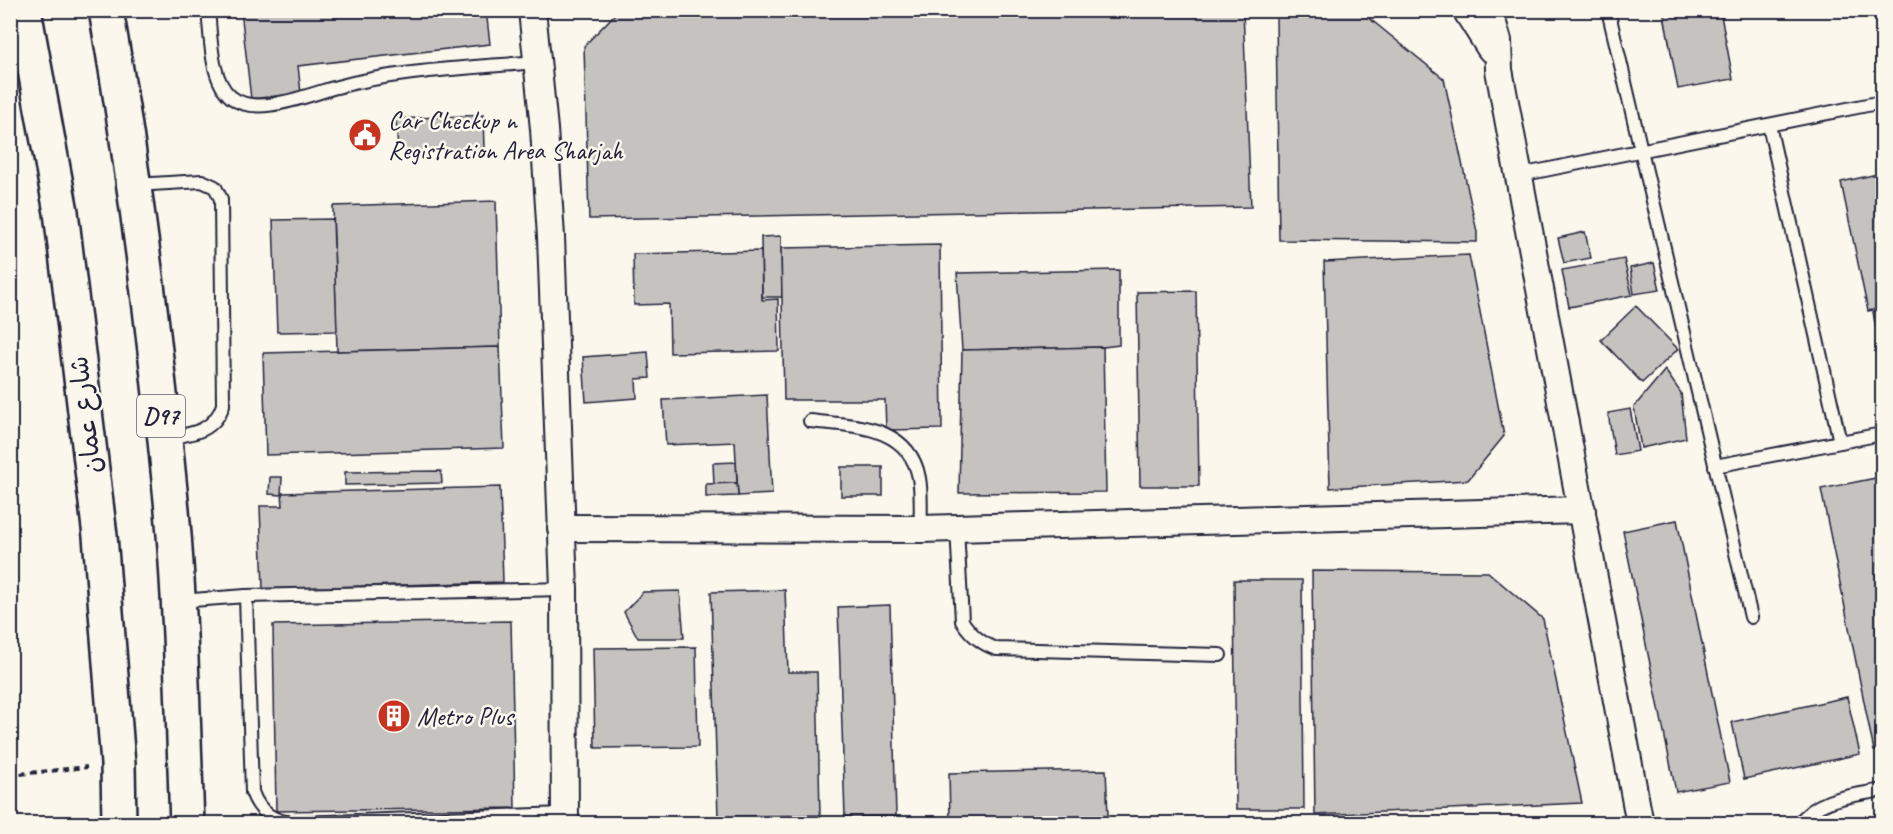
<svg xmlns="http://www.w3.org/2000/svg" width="1893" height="834" viewBox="0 0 1893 834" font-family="Caveat,'Playpen Sans Arabic',sans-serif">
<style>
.building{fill:#c6c2c0;stroke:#22223b;stroke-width:1.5}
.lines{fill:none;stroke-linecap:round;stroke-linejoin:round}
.service-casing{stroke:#22223b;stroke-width:16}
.minor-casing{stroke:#22223b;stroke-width:30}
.primary-casing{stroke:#22223b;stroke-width:38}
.path{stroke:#22223b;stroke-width:4;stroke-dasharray:6 4.5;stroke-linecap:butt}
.service{stroke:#fbf7ec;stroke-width:12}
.minor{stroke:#fbf7ec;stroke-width:26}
.primary{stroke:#fbf7ec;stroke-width:33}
.labels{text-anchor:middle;stroke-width:5;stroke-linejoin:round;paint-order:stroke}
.shield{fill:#fbf7ec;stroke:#636270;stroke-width:1.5}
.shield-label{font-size:24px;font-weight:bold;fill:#22223b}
.poi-label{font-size:26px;fill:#22223b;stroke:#fbf7ec;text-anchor:start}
.street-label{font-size:26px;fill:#22223b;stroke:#fbf7ec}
</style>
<rect width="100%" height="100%" fill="#fbf7ec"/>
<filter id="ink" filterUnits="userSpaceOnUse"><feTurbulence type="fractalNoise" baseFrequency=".0167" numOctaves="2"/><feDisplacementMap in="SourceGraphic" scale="12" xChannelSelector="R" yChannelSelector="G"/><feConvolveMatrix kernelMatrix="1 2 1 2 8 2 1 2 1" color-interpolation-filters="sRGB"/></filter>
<g filter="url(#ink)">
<g class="building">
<polygon points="241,10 486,10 490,44 298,66 301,93 251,99"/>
<polygon points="619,10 1243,10 1251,207 589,219 584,46"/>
<polygon points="1359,10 1444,79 1477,232 1477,242 1279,240 1276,16"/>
<polygon points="1663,10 1720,10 1733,79 1678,89"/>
<polygon points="483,115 484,148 398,152 396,119"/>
<polygon points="1882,173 1882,308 1868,311 1841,182"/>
<polygon points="496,201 500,347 337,351 333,206"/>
<polygon points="333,219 337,331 277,332 273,220"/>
<polygon points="1585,232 1591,258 1564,263 1558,238"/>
<polygon points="781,236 782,297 762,297 761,237"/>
<polygon points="940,245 942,429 886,430 885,400 784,400 781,248"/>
<polygon points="761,251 762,300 778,299 779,351 670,353 669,304 634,305 633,254"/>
<polygon points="1469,255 1504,436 1468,480 1330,488 1324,262"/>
<polygon points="1624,259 1632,295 1569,307 1562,270"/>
<polygon points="1654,263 1660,290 1634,294 1630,268"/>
<polygon points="1119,270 1119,345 1103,347 962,350 957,273"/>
<polygon points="1196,291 1199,486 1140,486 1137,292"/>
<polygon points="1636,306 1678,349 1642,383 1601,340"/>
<polygon points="1882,310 1882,362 1873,312"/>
<polygon points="500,347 504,448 266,455 263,353"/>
<polygon points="1103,347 1106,492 959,493 962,350"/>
<polygon points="648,352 650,378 636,379 637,398 586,402 583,357"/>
<polygon points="1665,370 1681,393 1686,438 1641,448 1634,407"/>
<polygon points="767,395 772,494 738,496 735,442 666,445 663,400"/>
<polygon points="1630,409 1638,451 1615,455 1608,413"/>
<polygon points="736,462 737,483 714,484 713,463"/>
<rect x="841" y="467" width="42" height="29"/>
<polygon points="441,471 442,483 345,485 345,472"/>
<polygon points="270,477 282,477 281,495 269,494"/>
<polygon points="1876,478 1882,509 1882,749 1874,751 1821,489"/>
<polygon points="737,483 738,496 706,497 706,484"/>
<polygon points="500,487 503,582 263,589 260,506 283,506 282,493"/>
<polygon points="1677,520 1730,782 1676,792 1623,531"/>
<polygon points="1312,571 1488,572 1543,619 1582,803 1315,815"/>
<polygon points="1234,580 1302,580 1304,809 1236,809"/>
<polygon points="785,590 788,672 817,672 820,815 718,817 711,592"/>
<polygon points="680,591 684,638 638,638 624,612 643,592"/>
<polygon points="890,605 896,816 845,817 838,607"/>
<polygon points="511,621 515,808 276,811 273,625"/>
<polygon points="696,647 698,747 595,748 593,648"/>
<polygon points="1847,697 1860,754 1744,779 1732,722"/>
<polygon points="1106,770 1108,816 950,820 949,773"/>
</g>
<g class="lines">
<defs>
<g id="service">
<path d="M208 10C211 36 210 80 231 97 256 118 309 94 337 87 401 70 471 68 537 62"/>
<polyline points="1608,10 1751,617"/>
<polyline points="1769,125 1840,442"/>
<polyline points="1520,175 1882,102"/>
<path d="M135 185 202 181 215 187 221 199 223 405C214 432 192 434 167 438"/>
<path d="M810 421C852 426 909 424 919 478 922 494 920 513 921 529"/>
<polyline points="1715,466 1882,434"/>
<path d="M957 528 962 621C971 635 981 644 997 649L1220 655"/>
<path d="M246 596 252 792C260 814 275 823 298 823L565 814"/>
<polyline points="179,601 246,596 564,589"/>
<path d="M1799 824C1818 797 1853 796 1882 790"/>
</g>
<g id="minor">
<polyline points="532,10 544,129 551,237 564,589 565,824"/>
<polyline points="1466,10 1490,48"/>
<polyline points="1489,10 1498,41 1499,70 1640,824"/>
<polyline points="561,528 921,529 1582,510"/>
</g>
<g id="primary">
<polyline points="24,10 61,212 100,536 118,764 119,824"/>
<path d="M106 10C135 176 156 343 172 510 181 614 183 719 187 824"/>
</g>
</defs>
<use href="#service" class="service-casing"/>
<use href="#minor" class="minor-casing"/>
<use href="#primary" class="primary-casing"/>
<polyline class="path" points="10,775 87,767"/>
<use href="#service" class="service"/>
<use href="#minor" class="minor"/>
<use href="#primary" class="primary"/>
</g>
</g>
<defs>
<symbol id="civic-disc" viewBox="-11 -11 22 22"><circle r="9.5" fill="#c8321e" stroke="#fbf7ec"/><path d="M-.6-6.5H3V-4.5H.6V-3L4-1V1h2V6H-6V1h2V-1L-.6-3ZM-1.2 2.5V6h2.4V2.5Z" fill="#fff"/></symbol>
<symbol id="building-disc" viewBox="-11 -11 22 22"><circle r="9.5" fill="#c8321e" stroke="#fbf7ec"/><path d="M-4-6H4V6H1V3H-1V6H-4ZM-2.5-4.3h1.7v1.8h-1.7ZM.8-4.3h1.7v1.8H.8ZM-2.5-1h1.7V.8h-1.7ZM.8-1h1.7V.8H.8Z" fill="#fff"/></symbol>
</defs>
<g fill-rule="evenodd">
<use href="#civic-disc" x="346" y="116" width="38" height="38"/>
<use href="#building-disc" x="375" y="697" width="38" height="38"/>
</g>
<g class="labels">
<rect class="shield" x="137" y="395" width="48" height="42" rx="4.5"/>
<g class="shield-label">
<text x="161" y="424">D97</text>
</g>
<g class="poi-label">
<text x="388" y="129">Car Checkup n<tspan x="388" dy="30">Registration Area Sharjah</tspan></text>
<text x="417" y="725">Metro Plus</text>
</g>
<g class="street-label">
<text transform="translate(85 415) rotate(-97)" y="9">شارع عمان</text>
</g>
</g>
<rect width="1893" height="834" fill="none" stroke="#fbf7ec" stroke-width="36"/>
<rect x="18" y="18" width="1857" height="798" fill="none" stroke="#22223b" stroke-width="2" filter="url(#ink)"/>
</svg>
